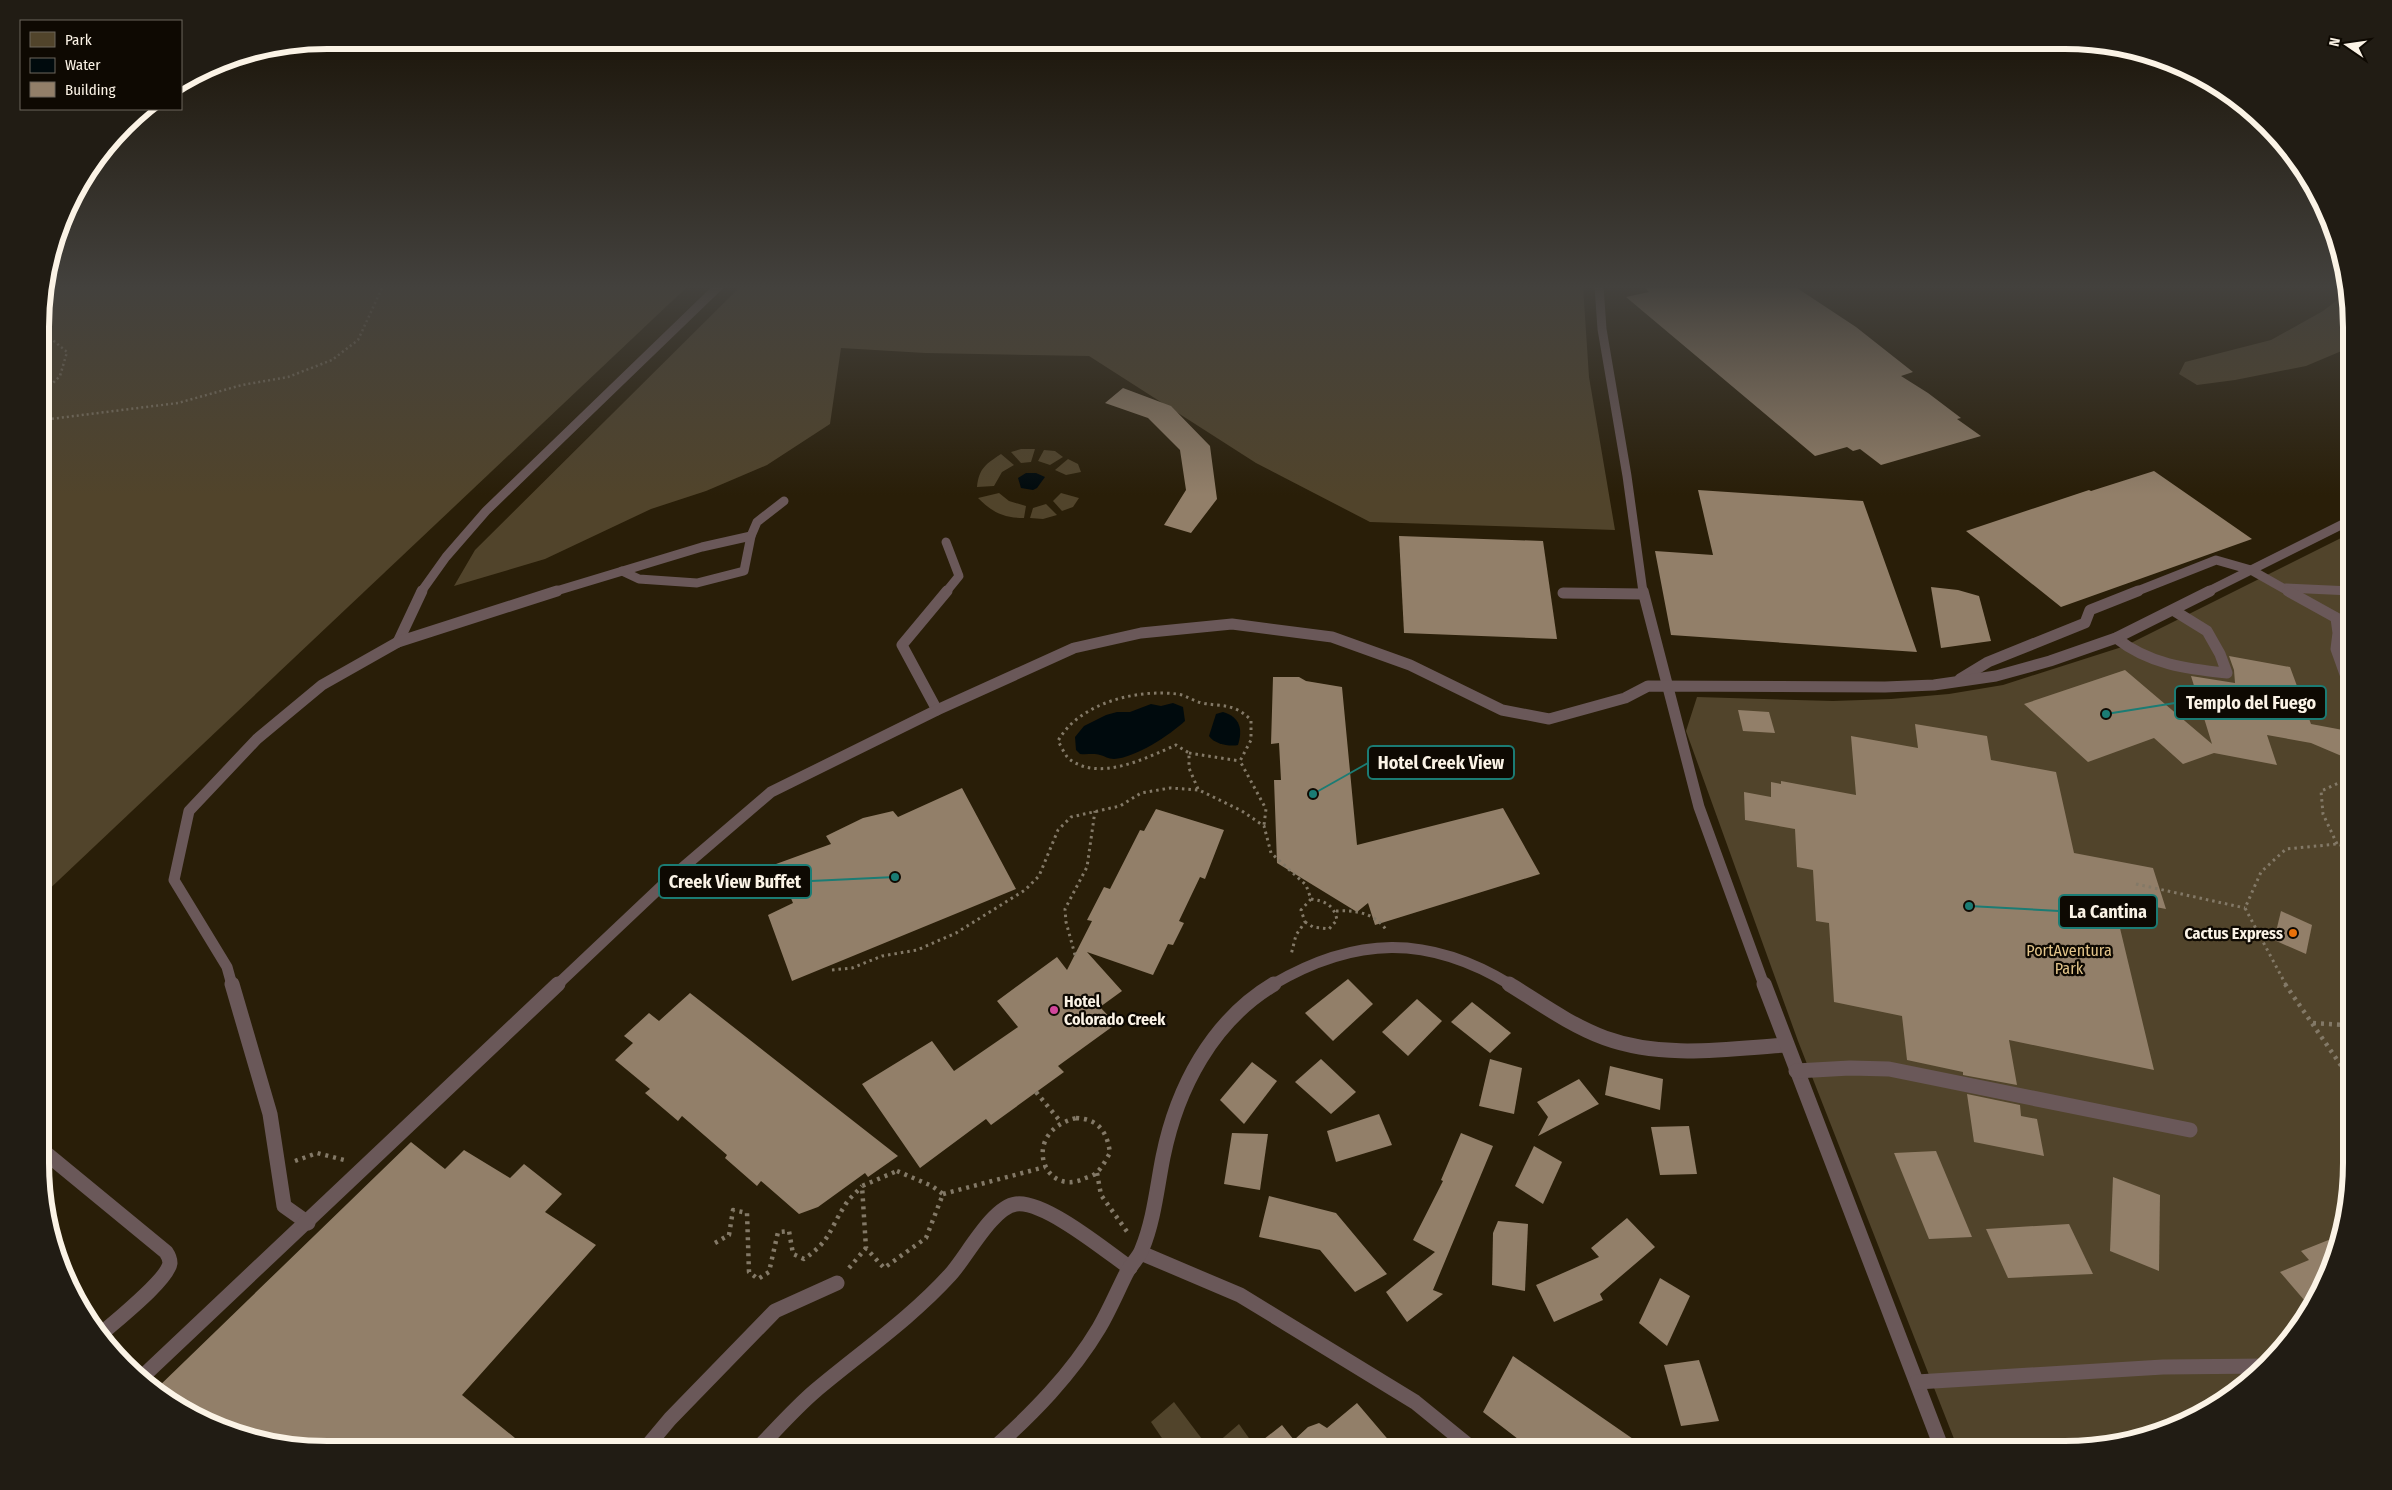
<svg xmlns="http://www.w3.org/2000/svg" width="2392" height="1490" viewBox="0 0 2392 1490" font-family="'Fira Sans Condensed',sans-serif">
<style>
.green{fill:#51442b}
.water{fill:#000a0d}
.building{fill:#927f69}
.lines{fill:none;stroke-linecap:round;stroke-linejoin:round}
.path-far2{stroke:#837967;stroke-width:2.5;stroke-dasharray:2 3;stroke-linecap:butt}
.path-far1{stroke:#837967;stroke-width:3;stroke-dasharray:2.5 4;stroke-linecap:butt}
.path{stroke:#837967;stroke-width:4.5;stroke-dasharray:3 5;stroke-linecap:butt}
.service-far2{stroke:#6a5859;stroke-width:9}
.service-far1{stroke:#6a5859;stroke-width:11}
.service{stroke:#6a5859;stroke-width:15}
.food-dot{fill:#e8710a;stroke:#0e0902;stroke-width:2}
.hotel-dot{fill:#d1479c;stroke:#0e0902;stroke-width:2}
.labels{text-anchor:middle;stroke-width:4.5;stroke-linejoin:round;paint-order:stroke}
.poi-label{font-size:16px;font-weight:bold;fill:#fbf3e6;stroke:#0e0902;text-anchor:end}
.park-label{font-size:16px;fill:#e2c48a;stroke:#0e0902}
.rim{fill:none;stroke:#fbf3e6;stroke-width:6}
.leader{fill:none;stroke:#1b7c74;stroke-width:2}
.callout-dot{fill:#1b7c74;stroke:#0e0902;stroke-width:2}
.callout{fill:#0e0902;stroke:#1b7c74;stroke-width:2}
.callout-label{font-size:18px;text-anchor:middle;font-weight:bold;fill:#fbf3e6}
</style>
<rect width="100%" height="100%" fill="#291e08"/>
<g class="green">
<polygon points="44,286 688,286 42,896"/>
<polygon points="741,286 1583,286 1589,377 1615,530 1370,522 1256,463 1089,356 925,353 841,348 830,424 767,465 706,491 651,509 545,559 454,586 475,550"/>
<polygon points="2348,292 2351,309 2351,347 2306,366 2235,380 2197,385 2179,374 2185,362 2271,340 2323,311"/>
<polygon points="1021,449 1035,449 1031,462 1021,463 1011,452"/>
<polygon points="1044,450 1055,451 1063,457 1050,465 1038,461"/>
<path d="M1001 454 1014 465 1002 472 994 486 977 487C979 468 986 464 1001 454Z"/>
<polygon points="1068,459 1078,464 1081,472 1066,475 1055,470"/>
<path d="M999 493 1009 501 1026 506 1024 518C1003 518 992 512 978 498Z"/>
<polygon points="1061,493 1079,498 1073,507 1062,511 1053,501"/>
<polygon points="1046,504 1057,515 1043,519 1030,518 1033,508"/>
<path d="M2351 533V1181C2347 1205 2345 1233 2336 1256 2296 1364 2199 1440 2083 1449 2042 1453 1999 1449 1958 1449L1798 1041 1686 731 1697 697 1833 701 1891 699 1949 694 2003 685 2125 646Z"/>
<polygon points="1174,1402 1202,1439 1190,1450 1170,1450 1151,1422"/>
<polygon points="1239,1424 1251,1441 1241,1450 1209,1450"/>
</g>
<g class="water">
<polygon points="1026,473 1036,473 1045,477 1037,488 1033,490 1021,488 1018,478"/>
<path d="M1173 703 1183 707 1185 721C1170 735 1135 758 1114 759 1108 759 1105 756 1100 755 1094 753 1087 755 1080 754L1076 750 1075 737 1084 726 1106 715 1117 712H1130L1151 704 1161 706Z"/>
<path d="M1223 712C1240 717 1243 729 1238 745 1230 747 1214 744 1209 736L1216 714Z"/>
</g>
<g class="building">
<polygon points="1643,286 1794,286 1856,327 1913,372 1901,376 1928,393 1961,418 1957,419 1981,436 1881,465 1860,449 1853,451 1847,447 1815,456 1626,297 1649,292"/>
<polygon points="1123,388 1171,406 1210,446 1217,499 1191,533 1164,525 1186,490 1180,450 1148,418 1105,403"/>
<polygon points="2154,471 2252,539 2061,607 1966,531 2089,490 2091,491"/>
<polygon points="1698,490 1863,501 1917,652 1671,635 1655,551 1713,555"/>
<polygon points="1399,536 1543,541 1557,639 1404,633"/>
<polygon points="1931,587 1958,590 1979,596 1991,641 1941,648"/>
<polygon points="2229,656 2290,667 2311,724 2343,730 2351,753 2351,760 2311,743 2267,735 2277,765 2214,753 2183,764 2154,738 2088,762 2024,704 2125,670 2212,744 2191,676 2235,683 2234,670"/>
<polygon points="1273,677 1299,677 1306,681 1342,687 1357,845 1503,808 1540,874 1375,925 1368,903 1357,912 1277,863 1274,780 1281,780 1279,743 1271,744"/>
<polygon points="1738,710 1769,712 1775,733 1743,731"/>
<polygon points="1915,724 1987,736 1991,760 2056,772 2074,853 2153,868 2166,909 2113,899 2154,1070 2009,1040 2017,1085 1963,1075 1963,1072 1907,1060 1902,1016 1834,1002 1829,923 1816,921 1813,870 1797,867 1795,829 1745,820 1744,792 1771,797 1771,782 1781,784 1781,781 1856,795 1851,736 1918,748"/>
<polygon points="962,788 1016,889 792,981 768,915 793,903 776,864 831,844 826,836 863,818 893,811 898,817"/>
<polygon points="1156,809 1224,830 1205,879 1200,877 1179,921 1184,923 1173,945 1168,944 1153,975 1087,952 1122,991 1100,1007 1116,1024 1058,1066 1064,1072 991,1125 986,1119 920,1168 862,1084 932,1041 954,1071 1018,1027 997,1001 1057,957 1067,970 1092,921 1087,920 1104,887 1110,889 1140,830 1144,831"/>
<polygon points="2281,911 2312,925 2306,954 2274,940"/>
<polygon points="1348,979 1373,1004 1333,1041 1305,1013"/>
<polygon points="690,993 898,1156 868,1177 865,1173 818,1207 799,1214 761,1181 757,1186 725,1158 727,1155 682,1116 678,1121 645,1093 650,1089 615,1060 633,1043 624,1036 649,1013 659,1021"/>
<polygon points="1417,999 1442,1021 1408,1056 1382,1032"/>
<polygon points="1472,1002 1511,1033 1490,1053 1451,1022"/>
<polygon points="1321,1059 1356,1092 1331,1114 1295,1082"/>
<polygon points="1490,1059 1522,1068 1514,1114 1479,1106"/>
<polygon points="1252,1062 1277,1081 1244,1124 1220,1100"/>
<polygon points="1610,1066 1663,1079 1660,1110 1605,1095"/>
<polygon points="1579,1079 1599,1104 1538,1136 1548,1117 1537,1102"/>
<polygon points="1967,1094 2020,1105 2021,1116 2037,1119 2044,1156 1974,1142"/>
<polygon points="1379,1114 1392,1145 1336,1162 1327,1131"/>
<polygon points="1689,1126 1697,1174 1660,1175 1651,1127"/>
<polygon points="1232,1133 1268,1134 1260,1190 1224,1184"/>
<polygon points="1461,1133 1493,1146 1433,1290 1443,1294 1407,1322 1386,1292 1435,1252 1413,1240 1443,1181 1441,1180"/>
<polygon points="411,1142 445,1169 464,1150 510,1178 524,1164 562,1194 545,1212 596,1245 462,1395 515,1438 505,1450 327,1450 235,1435 168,1402 154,1391"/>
<polygon points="1534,1146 1562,1162 1543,1204 1515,1186"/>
<polygon points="1936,1151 1972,1237 1929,1239 1894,1153"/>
<polygon points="2113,1177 2160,1195 2159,1271 2110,1251"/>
<polygon points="1269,1196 1336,1213 1387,1274 1355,1292 1320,1250 1259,1237"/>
<polygon points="1627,1218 1655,1247 1600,1294 1603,1300 1554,1322 1536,1285 1599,1257 1591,1248"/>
<polygon points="1498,1221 1528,1224 1525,1291 1492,1285 1493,1233"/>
<polygon points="2069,1224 2093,1274 2008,1278 1986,1229"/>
<polygon points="2341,1235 2337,1255 2311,1308 2280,1272 2309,1260 2301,1251"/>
<polygon points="1660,1278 1690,1296 1667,1346 1639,1323"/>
<polygon points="1513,1356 1649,1450 1512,1450 1518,1439 1483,1412"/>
<polygon points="1699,1360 1719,1421 1681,1426 1664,1365"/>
<polygon points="1357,1403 1397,1450 1250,1450 1282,1425 1294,1440 1308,1427 1319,1423 1327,1428"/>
</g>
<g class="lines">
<g class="path-far2">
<polyline points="43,289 45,286"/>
<polyline points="42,331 67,352 60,376 42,394"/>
<polyline points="42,420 178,403 242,385 288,377 332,360 358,340 383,286"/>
</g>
<g class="path-far1">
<polyline points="1189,753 1240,761"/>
<path d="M1198 789 1189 768V753L1176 745C1146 758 1098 783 1068 758 1064 753 1061 746 1058 741 1079 703 1136 689 1177 694 1186 695 1193 701 1202 703 1223 707 1234 703 1251 720V740L1240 761 1266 809 1264 825"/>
<polyline points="2337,844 2323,814 2321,791 2341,782 2351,783"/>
<polyline points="2136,884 2245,908"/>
<path d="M1336 911C1356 910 1375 913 1387 931"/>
<path d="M1305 922 1313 927 1329 929 1337 920C1334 905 1325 901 1311 899"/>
<polyline points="1075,955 1066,922 1065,909 1087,867 1095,811"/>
<polyline points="832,970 852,968 882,956 917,950 956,933 1025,890 1039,876 1058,830 1071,817 1120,806 1141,793 1170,788 1199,790 1242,811 1264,826 1271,853 1306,885 1311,899 1301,910 1305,922 1296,935 1291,955"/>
<polyline points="2286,985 2245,908 2261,872 2286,849 2337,844 2351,848"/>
</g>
<g class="path">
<polyline points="2285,984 2351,1080"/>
<polyline points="2313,1023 2346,1025"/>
<polyline points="1036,1092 1060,1121"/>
<path d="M1076 1118C1098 1119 1107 1131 1110 1153 1106 1159 1102 1168 1097 1172 1094 1176 1087 1177 1083 1179 1043 1197 1020 1132 1076 1118Z"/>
<polyline points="295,1161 317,1153 344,1160"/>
<polygon points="897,1171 932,1186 943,1194 926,1238 884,1268 866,1248 862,1186"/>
<polyline points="1097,1173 1101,1195 1128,1233"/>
<polyline points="943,1194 1045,1167"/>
<path d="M715 1243 729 1235 733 1210 747 1213 749 1272 758 1279 769 1272 778 1232 789 1231 793 1254 804 1259C831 1240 828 1232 844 1207 848 1199 856 1193 862 1186"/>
<polyline points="849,1268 866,1248"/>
</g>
<g class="service-far2">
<polyline points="1599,286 1602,329 1627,476 1643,592"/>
<polyline points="622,571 639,579 697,583 744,571 751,536 757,522 784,501"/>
<polyline points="2286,588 2351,591"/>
<polyline points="421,592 446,557 486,511 719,286"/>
<polyline points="553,592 702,547 751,536"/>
<polyline points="946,592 959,576 946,542"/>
<polyline points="2135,592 2216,560 2251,570 2290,592"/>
<polyline points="2207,592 2351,520"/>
</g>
<g class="service-far1">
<polyline points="1643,591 1699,807 1764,985"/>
<polyline points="2288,591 2351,626"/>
<polyline points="2348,591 2351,591"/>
<polyline points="1563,593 1643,594"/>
<polyline points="2336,618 2338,633 2336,649 2351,691"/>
<path d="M2116 638C2149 664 2186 669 2227 673L2220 654 2207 631 2173 610"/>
<polyline points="398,642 422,591"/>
<polyline points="1960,679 1988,662 2085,623 2090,610 2138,591"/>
<polyline points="937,710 902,645 947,591"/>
<polyline points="232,985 227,967 174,880 189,811 257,739 322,685 398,642 557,591"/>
<polyline points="557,985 666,882 771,792 937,710 1074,648 1141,633 1232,624 1332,637 1410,665 1502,710 1549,719 1625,698 1648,686 1885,687 1934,685 1996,676 2050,661 2116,638 2210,591"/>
<path d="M1272 985C1355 936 1428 934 1511 985"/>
</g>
<g class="service">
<polyline points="232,984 270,1114 284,1206 308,1223"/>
<path d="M1509 984C1540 1003 1570 1025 1605 1038 1663 1059 1726 1049 1786 1045"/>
<polyline points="1764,984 1942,1449"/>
<polyline points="1796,1071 1850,1068 1889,1069 2190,1130"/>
<path d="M42 1150 166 1252C168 1255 170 1259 170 1263 168 1280 114 1322 100 1335"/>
<polyline points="1141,1253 1240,1295 1415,1402 1474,1450"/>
<polyline points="140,1379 558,984"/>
<polyline points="1917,1382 2163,1367 2268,1366"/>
<polyline points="644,1450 670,1419 775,1311 837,1283"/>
<path d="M756 1450C775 1431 794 1409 815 1391 860 1353 910 1319 950 1275 966 1258 992 1207 1016 1204 1044 1200 1106 1251 1130 1268"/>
<path d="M992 1450C1032 1414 1071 1375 1099 1328 1109 1311 1117 1292 1126 1274 1130 1265 1139 1258 1142 1249 1154 1220 1157 1187 1163 1157 1177 1088 1212 1021 1274 984"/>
</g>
</g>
<linearGradient id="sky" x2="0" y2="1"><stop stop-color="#171004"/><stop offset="0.58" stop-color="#43413d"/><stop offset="1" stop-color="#43413d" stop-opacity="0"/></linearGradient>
<rect width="2392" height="495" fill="url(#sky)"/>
<circle class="food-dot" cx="2293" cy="933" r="5"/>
<circle class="hotel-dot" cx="1054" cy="1010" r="5"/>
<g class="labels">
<g class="poi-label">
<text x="2283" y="939">Cactus Express</text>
<text x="1064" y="1007" text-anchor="start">Hotel<tspan x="1064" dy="18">Colorado Creek</tspan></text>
</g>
<g class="park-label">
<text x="2069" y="956">PortAventura<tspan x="2069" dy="18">Park</tspan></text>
</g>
</g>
<path d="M0 0H2392V1490H0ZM327 49H2065A278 278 0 0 1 2343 327V1163A278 278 0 0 1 2065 1441H327A278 278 0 0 1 49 1163V327A278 278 0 0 1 327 49Z" fill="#211c14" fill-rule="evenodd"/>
<path class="rim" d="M327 49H2065A278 278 0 0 1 2343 327V1163A278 278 0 0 1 2065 1441H327A278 278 0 0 1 49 1163V327A278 278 0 0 1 327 49Z"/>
<path class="leader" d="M2106 714L2175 703M1313 794L1368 763M895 877L811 881M1969 906L2059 911"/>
<g class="callout-dot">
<circle cx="2106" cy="714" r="5"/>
<circle cx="1313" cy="794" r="5"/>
<circle cx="895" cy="877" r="5"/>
<circle cx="1969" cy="906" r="5"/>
</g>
<g class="callout">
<rect x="2175" y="686" width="151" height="33" rx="5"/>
<rect x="1368" y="746" width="146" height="33" rx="5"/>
<rect x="659" y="865" width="152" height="33" rx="5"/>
<rect x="2059" y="895" width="98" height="33" rx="5"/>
</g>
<g class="callout-label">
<text x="2251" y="709">Templo del Fuego</text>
<text x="1441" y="769">Hotel Creek View</text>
<text x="735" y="888">Creek View Buffet</text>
<text x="2108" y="918">La Cantina</text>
</g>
<rect x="20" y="20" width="162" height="90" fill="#0e0902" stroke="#6d675d"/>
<rect x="30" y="32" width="25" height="15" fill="#51442b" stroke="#6d675d"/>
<text x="65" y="45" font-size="15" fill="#fbf3e6">Park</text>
<rect x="30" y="58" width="25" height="15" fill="#000a0d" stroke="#6d675d"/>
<text x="65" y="70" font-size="15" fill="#fbf3e6">Water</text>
<rect x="30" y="82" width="25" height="15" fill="#927f69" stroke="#6d675d"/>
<text x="65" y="95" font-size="15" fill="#fbf3e6">Building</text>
<g transform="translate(2347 45) rotate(283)" stroke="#0e0902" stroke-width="4" paint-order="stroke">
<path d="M0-4L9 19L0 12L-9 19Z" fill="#fbf3e6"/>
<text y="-8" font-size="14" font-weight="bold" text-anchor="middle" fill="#fbf3e6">N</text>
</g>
</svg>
